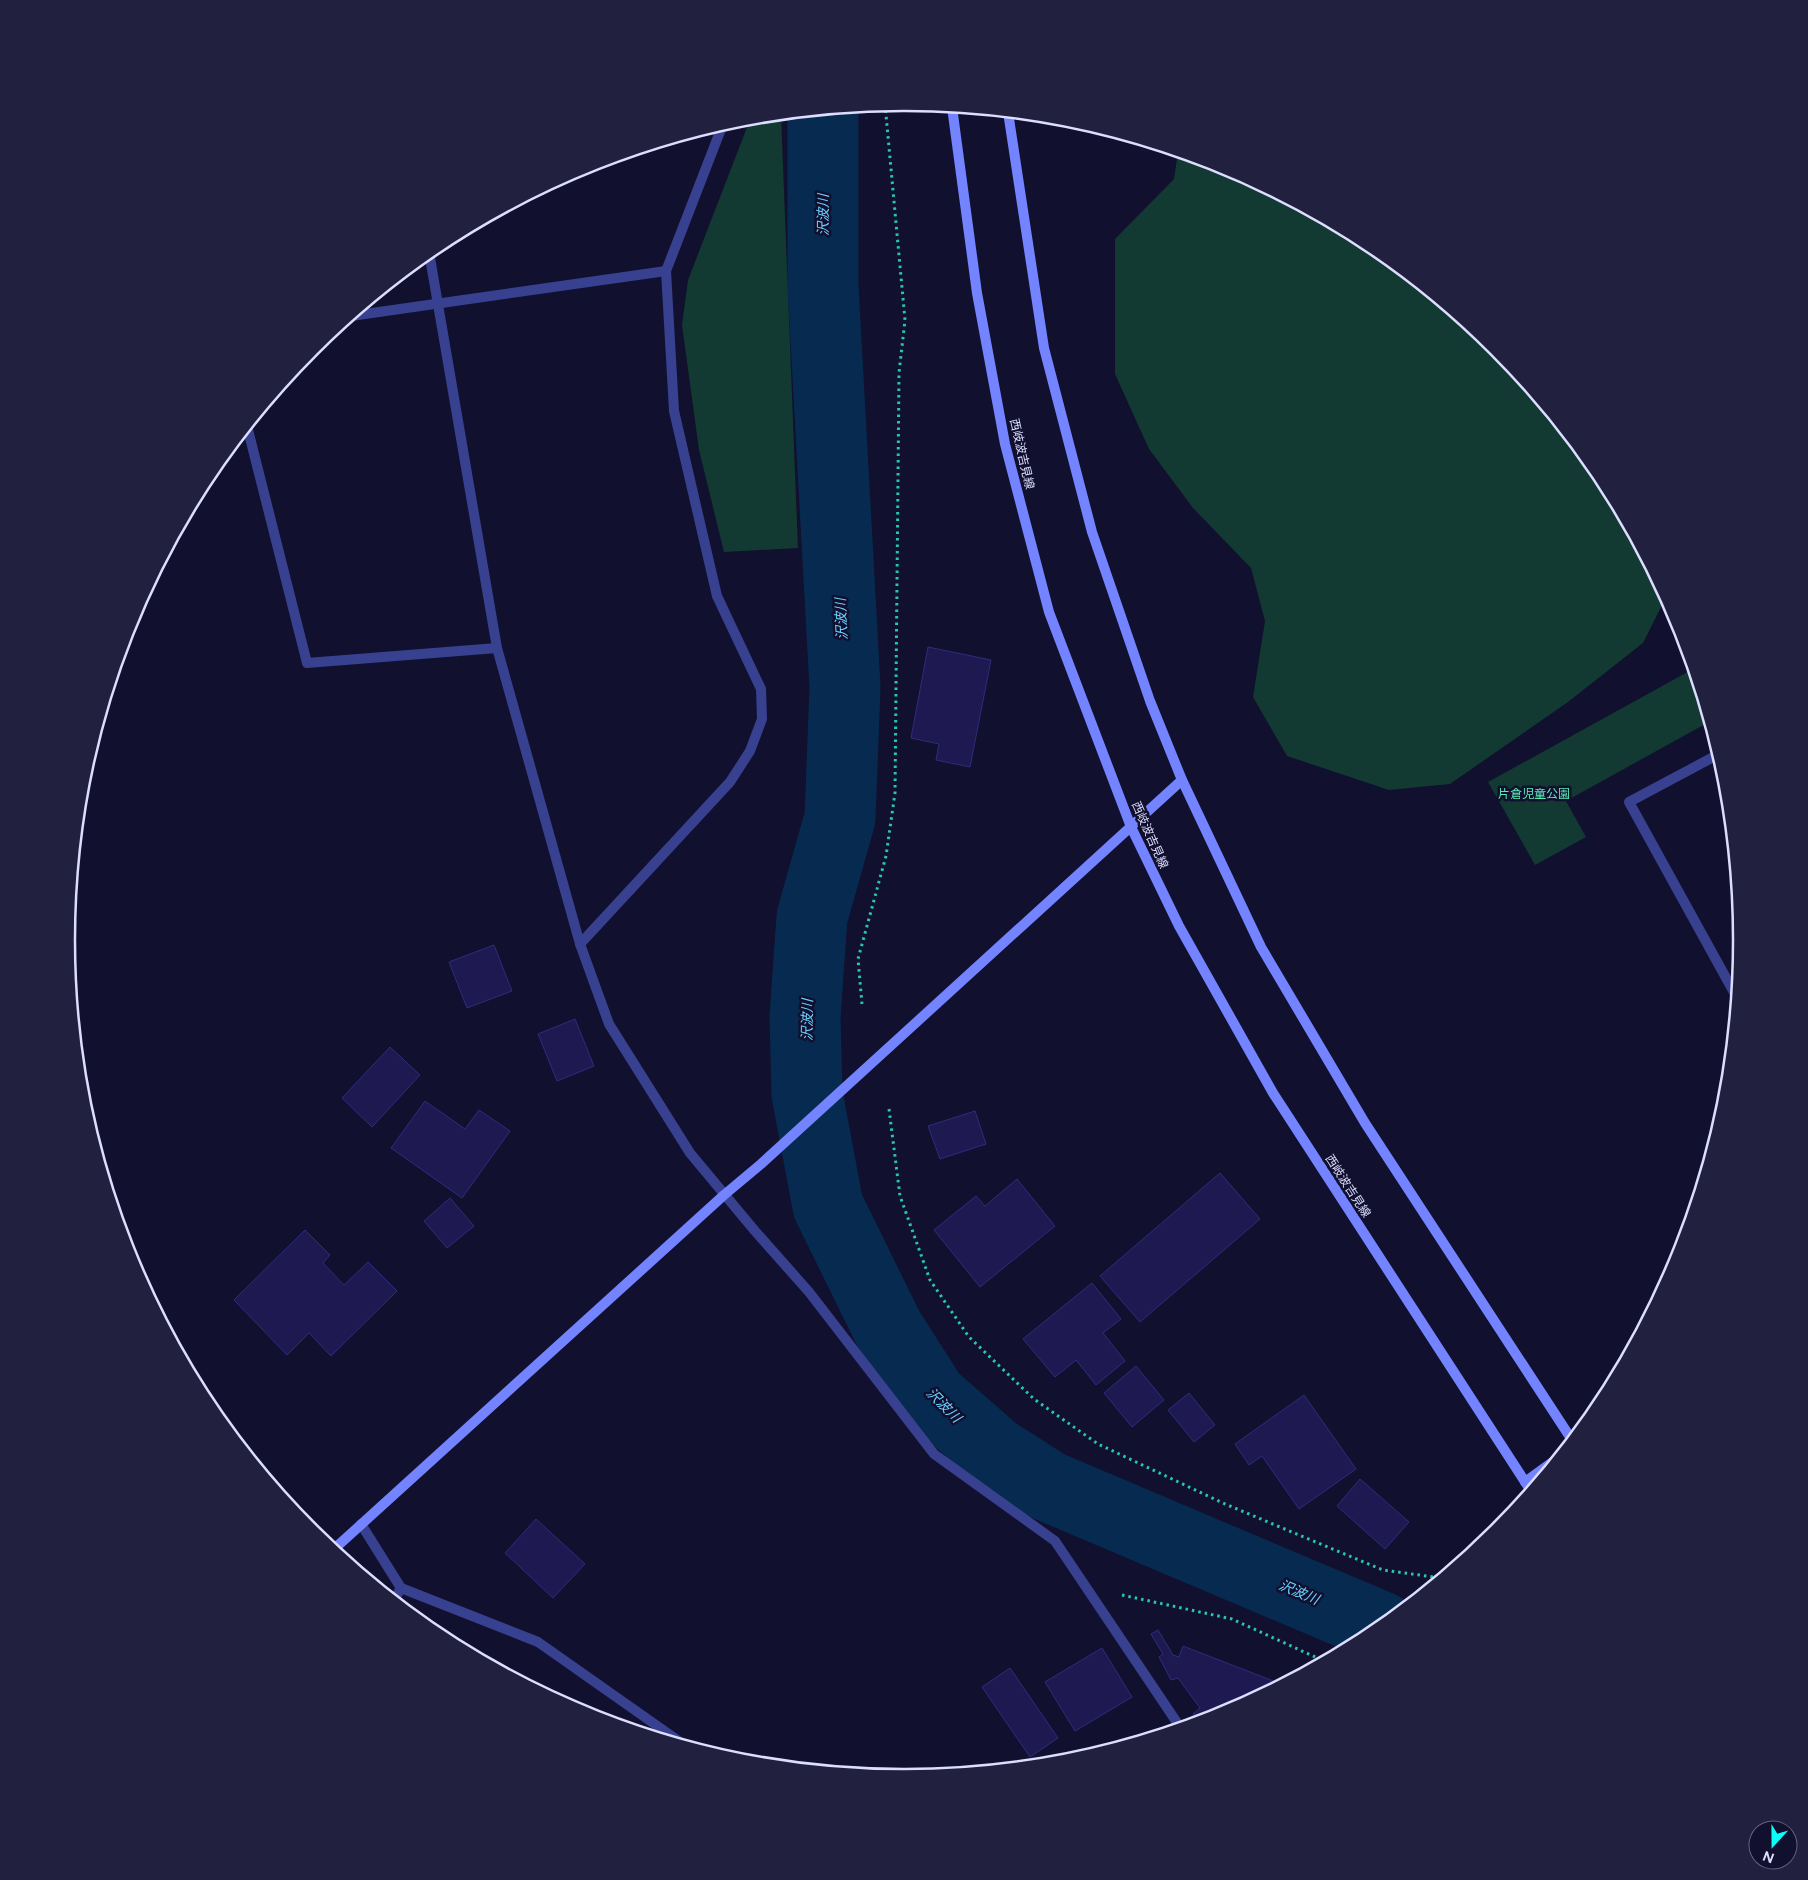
<svg xmlns="http://www.w3.org/2000/svg" width="1808" height="1880" viewBox="0 0 1808 1880" font-family="Figtree,'Noto Sans JP',sans-serif">
<style>
.green{fill:#123932}
.lines{fill:none;stroke-linecap:round;stroke-linejoin:round}
.river{stroke:#072b50;stroke-width:71}
.building{fill:#1e1a51;stroke:#302b7e}
.path{stroke:#27c8aa;stroke-width:3;stroke-dasharray:2.5 4;stroke-linecap:butt}
.street{stroke:#384090;stroke-width:10}
.secondary{stroke:#7483ff;stroke-width:10}
.labels{text-anchor:middle;stroke-width:5;stroke-linejoin:round;paint-order:stroke}
.street-label{font-size:12px;fill:#ddf;stroke:#11102e}
.park-label{font-size:12px;fill:#5eeab5;stroke:#11102e}
.water-label{font-size:14px;font-style:italic;fill:#6bceff;stroke:#11102e}
.rim{fill:none;stroke:#ddf;stroke-width:2.5}
</style>
<rect width="100%" height="100%" fill="#11102e"/>
<g class="green">
<polygon points="781,114 798,548 724,552 699,450 682,325 688,280 751,117"/>
<polygon points="1178,152 1225,166 1370,244 1497,348 1601,475 1666,597 1643,643 1568,702 1450,784 1389,790 1287,756 1253,697 1265,621 1251,568 1193,508 1149,449 1115,374 1115,239 1174,179"/>
<polygon points="1693,669 1709,722 1566,801 1586,837 1535,865 1488,782"/>
</g>
<g class="lines">
<polyline class="river" points="823,110 823,286 845,687 840,818 812,917 805,1017 807,1094 828,1206 888,1328 932,1397 995,1452 1048,1486 1381,1627"/>
</g>
<g class="building">
<polygon points="928,647 991,660 970,767 936,760 939,744 911,738"/>
<polygon points="494,945 512,991 467,1008 449,962"/>
<polygon points="575,1019 594,1066 557,1081 538,1034"/>
<polygon points="390,1047 420,1075 372,1127 342,1098"/>
<polygon points="425,1101 465,1129 479,1110 510,1131 462,1198 391,1148"/>
<polygon points="975,1111 986,1144 940,1159 928,1126"/>
<polygon points="1220,1173 1260,1219 1140,1322 1100,1276"/>
<polygon points="1017,1179 1055,1226 980,1287 934,1230 976,1196 985,1206"/>
<polygon points="450,1198 474,1226 447,1248 424,1221"/>
<polygon points="305,1230 330,1255 323,1263 344,1285 368,1262 397,1291 331,1356 309,1333 287,1355 234,1300"/>
<polygon points="1092,1283 1121,1319 1103,1333 1125,1361 1096,1385 1076,1360 1055,1377 1023,1339"/>
<polygon points="1136,1366 1164,1400 1132,1427 1104,1393"/>
<polygon points="1189,1393 1215,1425 1194,1442 1168,1410"/>
<polygon points="1304,1395 1356,1469 1299,1509 1262,1456 1249,1465 1235,1444"/>
<polygon points="1360,1479 1409,1522 1385,1549 1337,1506"/>
<polygon points="536,1519 585,1564 553,1598 505,1553"/>
<polygon points="1158,1630 1173,1655 1179,1657 1183,1646 1281,1684 1224,1714 1198,1722 1193,1714 1200,1708 1178,1678 1171,1680 1159,1657 1163,1654 1151,1634"/>
<polygon points="1102,1648 1132,1697 1075,1731 1045,1682"/>
<polygon points="1010,1668 1058,1738 1030,1757 982,1687"/>
</g>
<g class="lines">
<g class="path">
<polyline points="862,1004 858,959 886,856 895,793 899,373 905,320 885,104"/>
<polyline points="889,1109 900,1196 930,1280 969,1337 1034,1399 1098,1444 1225,1504 1383,1570 1441,1578"/>
<polyline points="1122,1595 1232,1619 1324,1661"/>
</g>
<g class="street">
<polyline points="429,252 497,648 580,944 609,1024 690,1153 755,1231 809,1292 934,1454 1055,1541 1180,1727"/>
<polyline points="351,316 666,271"/>
<polyline points="247,426 307,663 497,648"/>
<polyline points="1719,754 1629,802 1736,996"/>
<polyline points="580,944 730,782 750,751 762,719 761,689 717,596 674,411 666,271 723,124"/>
<polyline points="361,1524 401,1588 394,1600"/>
<polyline points="401,1588 538,1642 683,1744"/>
</g>
<g class="secondary">
<polyline points="952,107 977,293 1005,444 1049,612 1131,827 1179,926 1273,1093 1531,1491"/>
<polyline points="1008,112 1044,348 1092,532 1150,701 1182,780 1261,947 1365,1123 1572,1440"/>
<polyline points="1525,1482 1558,1458"/>
<polyline points="333,1550 724,1195 761,1164 1182,780"/>
</g>
</g>
<g class="labels">
<g class="street-label">
<text transform="translate(1022 454) rotate(77)" y="4">西岐波吉見線</text>
<text transform="translate(1150 835) rotate(66)" y="4">西岐波吉見線</text>
<text transform="translate(1348 1186) rotate(57)" y="4">西岐波吉見線</text>
</g>
<g class="park-label">
<text x="1534" y="798">片倉児童公園</text>
</g>
<g class="water-label">
<text transform="translate(823 215) rotate(-90)" y="5">沢波川</text>
<text transform="translate(841 619) rotate(-93)" y="5">沢波川</text>
<text transform="translate(807 1020) rotate(-89)" y="5">沢波川</text>
<text transform="translate(944 1405) rotate(45)" y="5">沢波川</text>
<text transform="translate(1299 1592) rotate(23)" y="5">沢波川</text>
</g>
</g>
<path d="M0 0H1808V1880H0ZM75 940a829 829 0 1 1 1658 0a829 829 0 1 1-1658 0Z" fill="#21203f" fill-rule="evenodd"/>
<path class="rim" d="M75 940a829 829 0 1 1 1658 0a829 829 0 1 1-1658 0Z"/>
<g transform="translate(1773 1845) rotate(201)"><circle r="24" fill="#11102e" stroke="#636282"/>
<path d="M0-4L9 19L0 12L-9 19Z" fill="#09fff8"/>
<text y="-8" font-size="14" font-weight="bold" text-anchor="middle" fill="#ddddff">N</text>
</g>
</svg>
